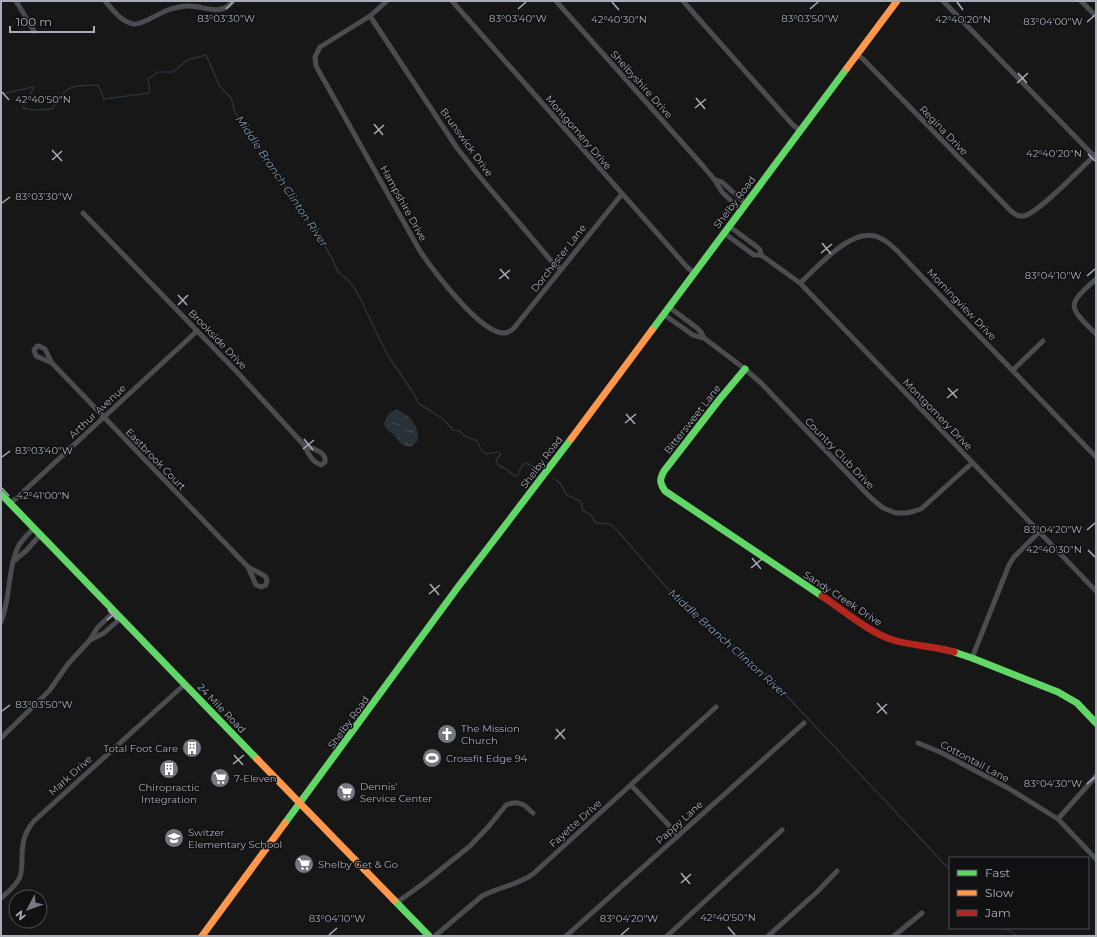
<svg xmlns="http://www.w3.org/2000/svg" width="1097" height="937" viewBox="0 0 1097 937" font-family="Montserrat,sans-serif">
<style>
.water{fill:url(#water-ripples)}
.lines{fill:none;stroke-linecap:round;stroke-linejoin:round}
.stream{stroke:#2a3239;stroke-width:1.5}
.street{stroke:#4b4c50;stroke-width:5}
.fast{stroke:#63d668;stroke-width:7}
.slow{stroke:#ff974d;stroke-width:7}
.jam{stroke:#b3261e;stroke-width:7}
.ticks{fill:none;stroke:#a8adb8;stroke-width:1.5}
.labels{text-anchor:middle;stroke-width:3;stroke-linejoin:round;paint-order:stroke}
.street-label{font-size:10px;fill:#a8adb8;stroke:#111113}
.poi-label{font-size:10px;fill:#a8adb8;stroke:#111113;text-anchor:start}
.water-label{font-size:11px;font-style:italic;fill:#7f9bb3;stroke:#111113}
.ticks-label{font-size:10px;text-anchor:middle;fill:#a8adb8;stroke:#111113;stroke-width:3;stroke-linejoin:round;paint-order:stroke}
</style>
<defs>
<pattern id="water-ripples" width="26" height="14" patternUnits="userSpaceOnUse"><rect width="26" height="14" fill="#2a3239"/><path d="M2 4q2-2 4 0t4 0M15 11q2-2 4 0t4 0" fill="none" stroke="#464d54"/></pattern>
</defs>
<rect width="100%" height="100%" fill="#171717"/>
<path class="water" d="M397 410C410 415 419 426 418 440L412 446C401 449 399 439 392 433 388 430 386 430 384 424 386 417 389 411 397 410Z"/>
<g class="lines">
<g class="stream">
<path d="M1 94 34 87 23 108 32 110 52 109C69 84 68 86 98 85L104 99 150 93 148 79 158 72H173L187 60 206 55 219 85 231 98 235 112 327 249 339 273 347 279 356 290 387 354 414 394 419 404 431 411 444 420 453 430 460 431 464 436 477 441 482 451 486 454 498 452 501 454 496 460 498 465 507 470 513 475 517 476C521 471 519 466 526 463L535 468 538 467 542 469"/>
<polyline points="553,478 560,483 567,495 580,501 582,504 582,510 591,515 596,523 610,524 617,530 665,586 696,616 720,634 769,677 950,870"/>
<polyline points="1005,928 1017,936"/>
</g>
<g class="street">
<polyline points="16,1 34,31"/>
<path d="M105 1C113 10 121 22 134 24 142 25 159 13 168 10 174 8 183 6 189 6 205 6 221 17 233 1"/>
<path d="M387 1 370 16 320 47 315 57 316 66 420 251C433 270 479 332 503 333 507 333 511 331 514 328L622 194"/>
<polyline points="452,1 687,267 694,273"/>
<polyline points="556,1 703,166 714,179 722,192 741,210"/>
<polyline points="683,1 792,124 800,131"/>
<polyline points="943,1 1094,156"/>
<polyline points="1081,1 1096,16"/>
<polyline points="370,16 457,148 480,177 553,263 561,269"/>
<path d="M857 55 863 59 1010 210C1014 214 1018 217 1023 216 1037 215 1083 166 1096 154"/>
<polyline points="714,179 722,182 746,204"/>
<polyline points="83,213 237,372 304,445"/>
<polyline points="729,226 757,247 760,250 761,255 800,283 1096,591"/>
<polyline points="724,233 754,255 761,255"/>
<path d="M1096 279C1066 306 1068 306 1096 334"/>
<path d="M800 283C818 267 852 226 878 237 888 241 897 250 904 258L1096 457"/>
<polyline points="663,314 693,335 704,338 701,332 697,328 669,307"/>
<polyline points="704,338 745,369 761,383 870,497 883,508 896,513 907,513 915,511 921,509 972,463"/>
<polyline points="52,363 36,356 34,350 37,346 39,346 45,349 52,363 248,567 256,585 261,587 266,585 267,580 265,576 248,567"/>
<polyline points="1013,370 1043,341"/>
<path d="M304 445C312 448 327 452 325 462L321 465C312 462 308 453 304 445Z"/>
<polyline points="10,504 197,331"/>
<polyline points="15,560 26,551 40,535"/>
<path d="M1 622C11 598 7 569 19 545 23 539 29 533 34 528"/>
<polyline points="90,640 104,633 121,618"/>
<polyline points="972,658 1009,565 1014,557 1039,532"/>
<polyline points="1,738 49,691 68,664 89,641 98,627 114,612"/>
<polyline points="918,743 940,752 1008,788 1058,819 1096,859"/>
<polyline points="631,785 678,835"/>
<polyline points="1058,819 1096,776"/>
<path d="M1 898C8 892 16 886 20 877 22 871 22 865 22 858 22 843 24 833 34 821L185 684"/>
<polyline points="396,903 424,883 470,846 489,826 506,805 512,803 518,803 524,805 533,813"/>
<path d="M435 936 482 896C499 887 518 885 533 874L716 707"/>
<polyline points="566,936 804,723"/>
<polyline points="667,936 782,830"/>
<polyline points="768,936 817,892 837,871"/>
<polyline points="894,936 922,913"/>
</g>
<g class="fast">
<polyline points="652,330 847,68"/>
<path d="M745 369 719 400 664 471C659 480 660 483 665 491L822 596"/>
<polyline points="1,494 257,759"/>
<polyline points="954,652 972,658 1058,692 1077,703 1096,723"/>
<polyline points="285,823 458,587 571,439"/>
<polyline points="394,900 429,936"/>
</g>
<g class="slow">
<polyline points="847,68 897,1"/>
<polyline points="571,439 652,330"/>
<polyline points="257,759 394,900"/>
<polyline points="202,936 285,823"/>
</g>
<path class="jam" d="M822 596C843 610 870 633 893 640 913 646 934 646 954 652"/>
</g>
<path class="ticks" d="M612 2 619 10M957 2 963 10M226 9 233 2M518 9 526 2M810 9 818 2M1087 22 1095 15M1018 73 1027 83M1017 83 1028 73M2 92 9 100M696 98 705 109M695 108 706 99M374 124 383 135M374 134 384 125M52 150 62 161M1088 154 1095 161M52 160 62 151M2 203 10 197M822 243 831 254M821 253 832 244M500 269 509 279M1087 276 1095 269M499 279 510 270M178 295 187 305M178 305 188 295M948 388 957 398M947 398 958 389M626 414 635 424M625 423 636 414M304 439 313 450M303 449 314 440M2 457 10 451M2 488 9 496M1087 530 1095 523M1088 550 1095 557M752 558 761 569M751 568 762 559M430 584 439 595M429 594 440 585M108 610 117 620M107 620 118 611M877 703 887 714M2 711 10 705M877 713 887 704M556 729 565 739M555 739 565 729M234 755 243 765M233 764 244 755M1087 784 1095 777M681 873 690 884M681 883 691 874M728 927 735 935M329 935 337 928M621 935 629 928"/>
<defs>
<symbol id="church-disc" viewBox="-11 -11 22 22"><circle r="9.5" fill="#757880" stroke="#111113"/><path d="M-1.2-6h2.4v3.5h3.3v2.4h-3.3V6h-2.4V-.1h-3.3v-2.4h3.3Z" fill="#fff"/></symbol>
<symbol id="building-disc" viewBox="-11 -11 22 22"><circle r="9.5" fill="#757880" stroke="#111113"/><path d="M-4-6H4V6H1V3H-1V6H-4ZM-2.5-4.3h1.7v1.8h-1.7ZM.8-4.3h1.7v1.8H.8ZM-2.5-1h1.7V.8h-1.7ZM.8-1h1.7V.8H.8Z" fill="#fff"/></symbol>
<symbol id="stadium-disc" viewBox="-11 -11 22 22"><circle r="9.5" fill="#757880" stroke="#111113"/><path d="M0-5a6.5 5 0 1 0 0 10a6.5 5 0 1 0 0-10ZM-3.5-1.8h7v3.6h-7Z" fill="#fff"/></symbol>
<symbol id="supermarket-disc" viewBox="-11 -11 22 22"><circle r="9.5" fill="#757880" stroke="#111113"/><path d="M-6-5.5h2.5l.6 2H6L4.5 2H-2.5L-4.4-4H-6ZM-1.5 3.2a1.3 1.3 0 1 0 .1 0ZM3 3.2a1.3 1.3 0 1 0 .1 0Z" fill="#fff"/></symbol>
<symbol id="school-disc" viewBox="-11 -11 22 22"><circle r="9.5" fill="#757880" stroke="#111113"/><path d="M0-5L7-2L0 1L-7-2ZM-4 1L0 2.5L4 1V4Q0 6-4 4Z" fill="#fff"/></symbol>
</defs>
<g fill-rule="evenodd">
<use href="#church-disc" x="436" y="723" width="22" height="22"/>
<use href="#building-disc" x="181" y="737" width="22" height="22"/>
<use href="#stadium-disc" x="421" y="747" width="22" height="22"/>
<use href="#building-disc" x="158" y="758" width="22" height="22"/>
<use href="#supermarket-disc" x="209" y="767" width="22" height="22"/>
<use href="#supermarket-disc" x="335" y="781" width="22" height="22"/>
<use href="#school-disc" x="163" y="827" width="22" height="22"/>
<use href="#supermarket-disc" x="293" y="853" width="22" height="22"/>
</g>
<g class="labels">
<g class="street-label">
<text transform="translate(642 84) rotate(48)" y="4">Shelbyshire Drive</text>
<text transform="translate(944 130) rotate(46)" y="4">Regina Drive</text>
<text transform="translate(579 132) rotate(49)" y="4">Montgomery Drive</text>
<text transform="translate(467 142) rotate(54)" y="4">Brunswick Drive</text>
<text transform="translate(734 202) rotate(-53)" y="4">Shelby Road</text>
<text transform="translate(404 203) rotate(61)" y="4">Hampshire Drive</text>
<text transform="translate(558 258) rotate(-52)" y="4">Dorchester Lane</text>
<text transform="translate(962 304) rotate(46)" y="4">Morningview Drive</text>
<text transform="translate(218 339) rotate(46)" y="4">Brookside Drive</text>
<text transform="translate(97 411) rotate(-43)" y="4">Arthur Avenue</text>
<text transform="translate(938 414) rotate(46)" y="4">Montgomery Drive</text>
<text transform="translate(692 419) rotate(-52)" y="4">Bittersweet Lane</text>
<text transform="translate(840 453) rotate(46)" y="4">Country Club Drive</text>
<text transform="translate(156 459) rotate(46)" y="4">Eastbrook Court</text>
<text transform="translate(541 462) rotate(-53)" y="4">Shelby Road</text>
<text transform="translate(843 598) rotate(33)" y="4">Sandy Creek Drive</text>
<text transform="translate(222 708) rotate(46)" y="4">24 Mile Road</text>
<text transform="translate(348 722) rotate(-54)" y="4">Shelby Road</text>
<text transform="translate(975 761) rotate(28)" y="4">Cottontail Lane</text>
<text transform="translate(70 775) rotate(-42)" y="4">Mark Drive</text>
<text transform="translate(679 822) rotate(-42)" y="4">Pappy Lane</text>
<text transform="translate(575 823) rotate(-42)" y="4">Fayette Drive</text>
</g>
<g class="poi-label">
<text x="461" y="732">The Mission<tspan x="461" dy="12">Church</tspan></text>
<text x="178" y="752" text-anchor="end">Total Foot Care</text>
<text x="446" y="762">Crossfit Edge 94</text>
<text x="234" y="782">7-Eleven</text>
<text x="360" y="790">Dennis'<tspan x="360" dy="12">Service Center</tspan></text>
<text x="169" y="791" text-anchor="middle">Chiropractic<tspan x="169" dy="12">Integration</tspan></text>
<text x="188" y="836">Switzer<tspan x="188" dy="12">Elementary School</tspan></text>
<text x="318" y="868">Shelby Get &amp; Go</text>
</g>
<g class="water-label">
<text transform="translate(282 181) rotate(56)" y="4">Middle Branch Clinton River</text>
<text transform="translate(728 643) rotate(42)" y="4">Middle Branch Clinton River</text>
</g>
</g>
<g class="ticks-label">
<text x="226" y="22">83°03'30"W</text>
<text x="518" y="22">83°03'40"W</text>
<text x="810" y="22">83°03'50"W</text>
<text x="619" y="23">42°40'30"N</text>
<text x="963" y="23">42°40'20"N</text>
<text x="1053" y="25">83°04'00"W</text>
<text x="43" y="103">42°40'50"N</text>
<text x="1054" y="157">42°40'20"N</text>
<text x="44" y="200">83°03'30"W</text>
<text x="1053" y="279">83°04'10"W</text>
<text x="44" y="454">83°03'40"W</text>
<text x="43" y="499">42°41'00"N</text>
<text x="1053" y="533">83°04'20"W</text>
<text x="1054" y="553">42°40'30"N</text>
<text x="44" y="708">83°03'50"W</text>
<text x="1053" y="787">83°04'30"W</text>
<text x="728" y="921">42°40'50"N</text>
<text x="337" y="922">83°04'10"W</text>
<text x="629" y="922">83°04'20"W</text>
</g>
<rect width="1097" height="937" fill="none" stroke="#a8adb8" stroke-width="4"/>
<rect x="949" y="857" width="140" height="72" fill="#111113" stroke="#4d4f55"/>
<rect x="957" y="870" width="20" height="6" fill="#63d668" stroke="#4d4f55"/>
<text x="985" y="877" font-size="12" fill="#a8adb8">Fast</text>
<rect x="957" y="890" width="20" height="6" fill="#ff974d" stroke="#4d4f55"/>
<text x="985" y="897" font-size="12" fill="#a8adb8">Slow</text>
<rect x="957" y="910" width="20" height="6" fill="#b3261e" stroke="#4d4f55"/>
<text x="985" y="917" font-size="12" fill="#a8adb8">Jam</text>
<g transform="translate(28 909) rotate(229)"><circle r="19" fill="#111113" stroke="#4d4f55"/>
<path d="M0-3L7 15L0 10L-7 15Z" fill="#757880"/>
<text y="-6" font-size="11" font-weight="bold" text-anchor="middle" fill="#a8adb8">N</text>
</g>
<path d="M10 26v6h84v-6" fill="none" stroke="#a8adb8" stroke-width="2"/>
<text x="16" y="26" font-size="12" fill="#a8adb8" stroke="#111113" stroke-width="3" paint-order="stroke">100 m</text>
</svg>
